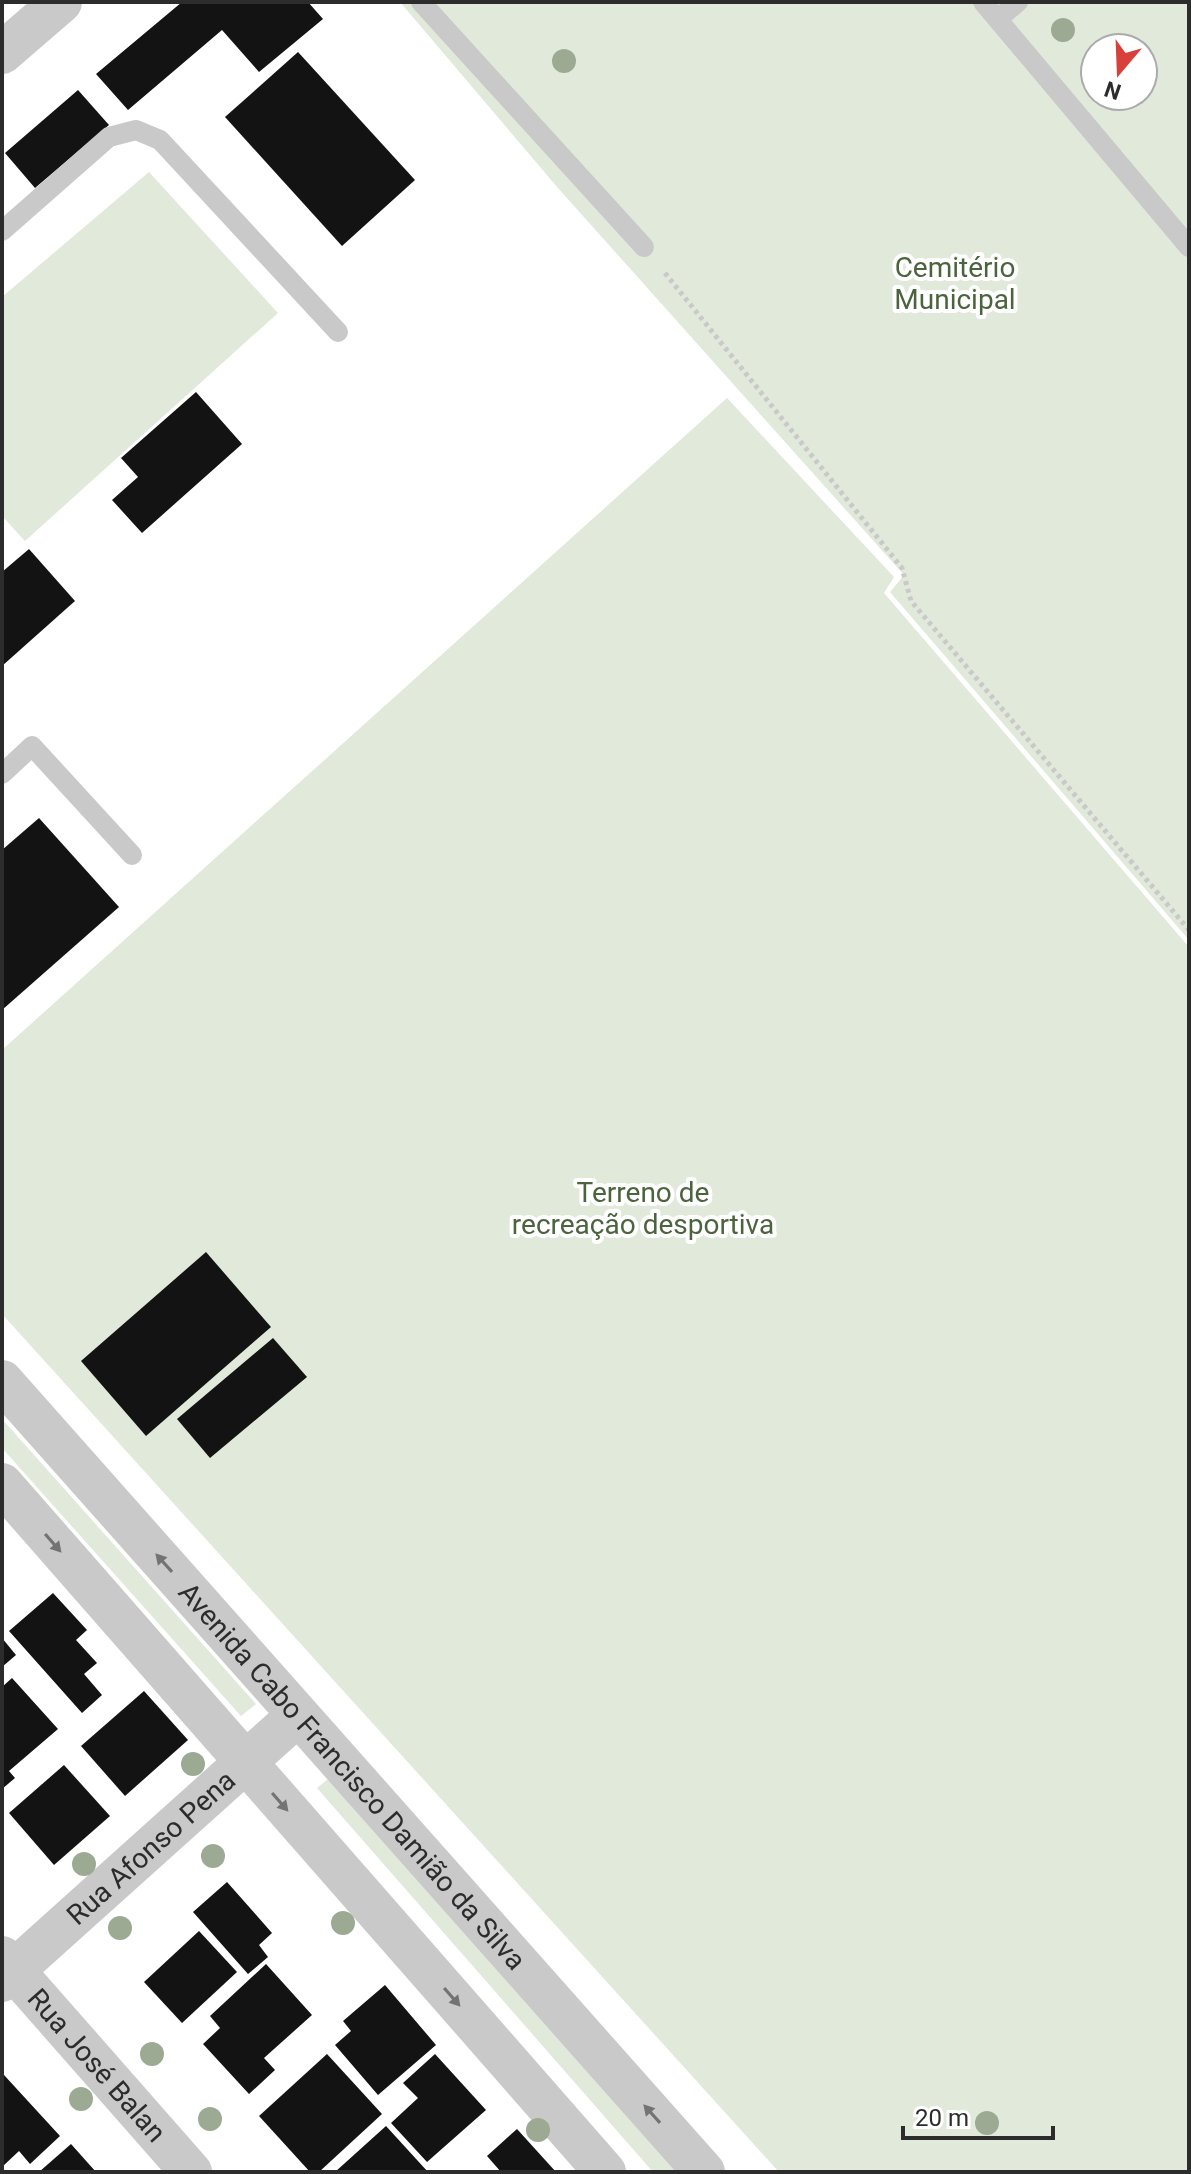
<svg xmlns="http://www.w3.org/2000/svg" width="1191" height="2174" viewBox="0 0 1191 2174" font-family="Roboto,sans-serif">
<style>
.green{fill:#e1e9da;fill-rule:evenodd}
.building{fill:#131313}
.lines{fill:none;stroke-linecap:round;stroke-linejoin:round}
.path{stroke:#c9c9c9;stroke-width:5;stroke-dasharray:4 4;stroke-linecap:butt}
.service{stroke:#c9c9c9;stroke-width:20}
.minor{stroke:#c9c9c9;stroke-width:42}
.tree{fill:#9caa94}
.oneway{fill:#737373}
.labels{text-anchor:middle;stroke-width:8;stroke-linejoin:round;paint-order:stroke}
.park-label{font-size:28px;fill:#4b643d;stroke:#fff}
.street-label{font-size:28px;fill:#2c2c2c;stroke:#fff}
</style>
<rect width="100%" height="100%" fill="#fff"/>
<g class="green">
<path d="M400 2H1189V940L890 592 904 575 558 188ZM1095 48H1143V96H1095Z"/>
<polygon points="149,172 278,313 25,541 2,516 2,297"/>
<polygon points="727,398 894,577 884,593 1189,947 1189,2172 779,2172 2,1314 2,1050"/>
<polygon points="2,1419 256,1704 241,1716 2,1448"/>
<polygon points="333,1775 681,2172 653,2172 317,1788"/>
</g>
<g class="building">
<polygon points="182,2 308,2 323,19 259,72 222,30 128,110 96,74"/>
<polygon points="298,52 415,180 342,246 225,117"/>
<polygon points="78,90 109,125 35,188 5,153"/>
<polygon points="196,392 242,444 142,533 112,500 138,477 121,458"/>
<polygon points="29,549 75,601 2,666 2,572"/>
<polygon points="39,818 119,907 2,1010 2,850"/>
<polygon points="206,1252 271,1327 146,1436 81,1361"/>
<polygon points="273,1338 307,1377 210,1458 177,1419"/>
<polygon points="53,1593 87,1630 76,1640 97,1663 84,1674 102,1695 82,1713 9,1631"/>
<polygon points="2,1638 16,1655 2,1667"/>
<polygon points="12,1678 58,1729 9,1771 15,1778 2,1789 2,1687"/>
<polygon points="144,1691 188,1740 125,1796 81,1746"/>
<polygon points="64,1765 110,1816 54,1865 9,1813"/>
<polygon points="227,1882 272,1933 259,1945 268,1957 248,1974 193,1912"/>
<polygon points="199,1931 237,1972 182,2023 144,1982"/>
<polygon points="266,1964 312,2015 264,2058 275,2070 249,2094 203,2044 220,2028 210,2016"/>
<polygon points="385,1985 436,2045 378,2095 335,2045 351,2031 343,2021"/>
<polygon points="327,2054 382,2114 319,2172 310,2172 259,2116"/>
<polygon points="435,2054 486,2110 427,2162 391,2123 418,2098 403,2083"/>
<polygon points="4,2075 60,2136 30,2164 19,2151 2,2167 2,2077"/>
<polygon points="386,2126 428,2172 335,2172"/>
<polygon points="517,2129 556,2172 501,2172 487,2156"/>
<polygon points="71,2144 96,2172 39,2172"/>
</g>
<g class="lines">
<polyline class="path" points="665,273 902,568 911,601 1189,930"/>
<g class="service">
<polyline points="421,2 644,247"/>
<polyline points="983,2 1189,247"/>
<polyline points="998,19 1018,2"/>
<polyline points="2,231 109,137 136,130 160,140 338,332"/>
<polyline points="2,774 32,746 132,855"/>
</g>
<g class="minor">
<polyline points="2,53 61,2"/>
<path id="s1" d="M2 1381 704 2172"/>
<polyline points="2,1484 605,2172"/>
<path id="s2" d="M2 1957 191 2172"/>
<path id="s3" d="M2 1981 298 1715"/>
</g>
</g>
<g class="tree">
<circle cx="1063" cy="30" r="12"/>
<circle cx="564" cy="61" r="12"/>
<circle cx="193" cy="1764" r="12"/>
<circle cx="213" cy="1856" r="12"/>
<circle cx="84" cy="1864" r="12"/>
<circle cx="343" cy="1923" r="12"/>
<circle cx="120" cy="1928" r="12"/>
<circle cx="152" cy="2054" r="12"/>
<circle cx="81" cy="2099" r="12"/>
<circle cx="210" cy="2119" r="12"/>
<circle cx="987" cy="2123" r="12"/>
<circle cx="538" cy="2130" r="12"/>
</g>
<defs><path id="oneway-solid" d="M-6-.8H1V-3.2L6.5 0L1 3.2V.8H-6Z" transform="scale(2)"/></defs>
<g class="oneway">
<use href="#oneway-solid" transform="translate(53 1543) rotate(49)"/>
<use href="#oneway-solid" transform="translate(164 1563) rotate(-132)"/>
<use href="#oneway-solid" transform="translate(280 1802) rotate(49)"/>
<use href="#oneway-solid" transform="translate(452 1997) rotate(49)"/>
<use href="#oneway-solid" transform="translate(652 2114) rotate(-132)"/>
</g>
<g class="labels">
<g class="park-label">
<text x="955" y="277">Cemitério<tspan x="955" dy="32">Municipal</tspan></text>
<text x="643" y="1202">Terreno de<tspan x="643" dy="32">recreação desportiva</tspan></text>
</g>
<g class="street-label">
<text dy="10" stroke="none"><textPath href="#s1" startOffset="528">Avenida Cabo Francisco Damião da Silva</textPath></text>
<text dy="10" stroke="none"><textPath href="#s3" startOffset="200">Rua Afonso Pena</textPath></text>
<text dy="10" stroke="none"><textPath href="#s2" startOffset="144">Rua José Balan</textPath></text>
</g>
</g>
<rect width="1191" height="2174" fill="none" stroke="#2c2c2c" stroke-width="8"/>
<g transform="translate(1119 72) rotate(199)"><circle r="38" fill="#ffffff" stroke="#ababab" stroke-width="2"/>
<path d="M0-6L14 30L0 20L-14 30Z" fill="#d8413a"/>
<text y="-12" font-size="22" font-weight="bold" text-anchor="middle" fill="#2c2c2c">N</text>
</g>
<path d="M903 2126v12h150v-12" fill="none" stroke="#2c2c2c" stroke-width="4"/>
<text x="915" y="2126" font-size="24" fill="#2c2c2c" stroke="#ffffff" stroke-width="6" paint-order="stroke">20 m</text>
</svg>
